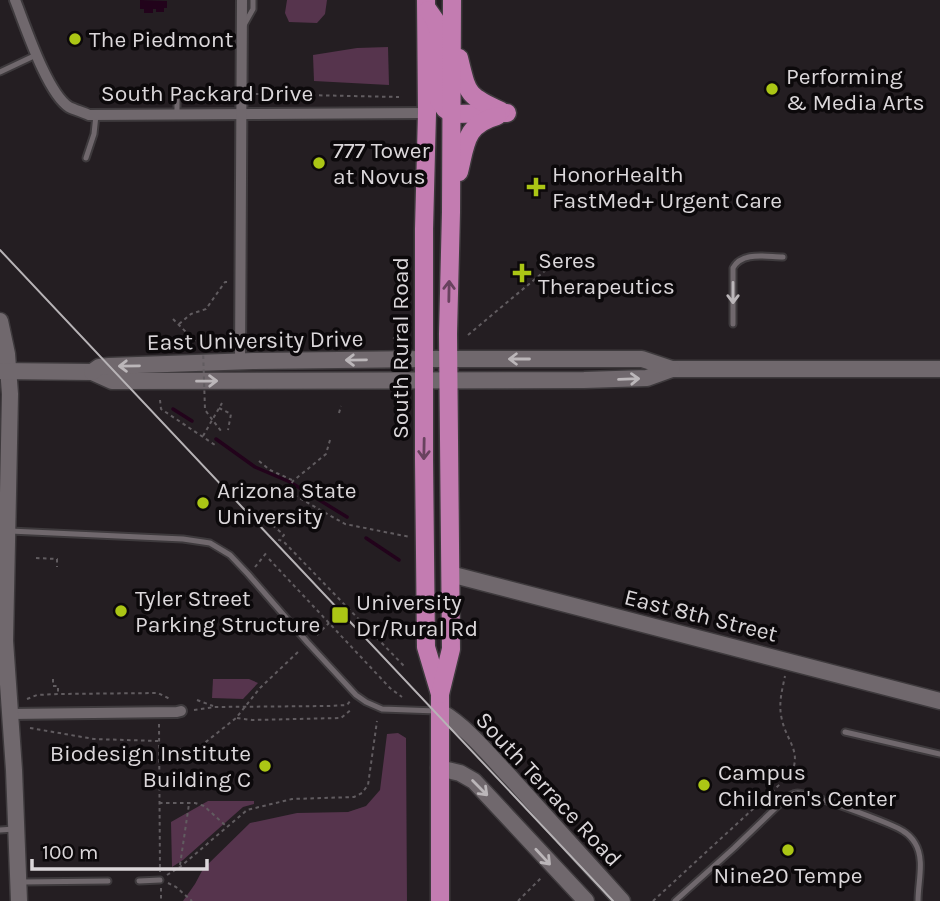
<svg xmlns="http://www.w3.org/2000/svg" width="940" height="901" viewBox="0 0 940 901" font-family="Karla,sans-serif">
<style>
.green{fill:#56344d}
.water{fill:#22031b}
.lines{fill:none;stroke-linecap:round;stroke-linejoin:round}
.stream{stroke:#22031b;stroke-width:3.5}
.lane-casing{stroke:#3e3a3d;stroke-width:9}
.street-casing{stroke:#3e3a3d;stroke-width:14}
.secondary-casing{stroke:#3e3a3d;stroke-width:19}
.primary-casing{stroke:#3e3a3d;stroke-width:21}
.path{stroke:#615c60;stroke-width:2;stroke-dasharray:3.5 3.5;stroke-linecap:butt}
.lane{stroke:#70686d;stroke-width:5}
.street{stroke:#70686d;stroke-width:10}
.secondary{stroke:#70686d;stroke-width:16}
.primary{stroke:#c37cb1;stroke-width:18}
.tram{stroke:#b7b3b6;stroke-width:2}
.path-bridge{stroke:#615c60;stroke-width:2;stroke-dasharray:3.5 3.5;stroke-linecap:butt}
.oneway{stroke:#68425e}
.oneway2{stroke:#bbb6b9}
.poi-dot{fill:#abc615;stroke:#0c090b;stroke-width:2.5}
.labels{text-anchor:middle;stroke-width:7;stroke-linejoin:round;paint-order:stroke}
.poi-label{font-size:23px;fill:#dbd7da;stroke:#0c090b;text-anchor:start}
.street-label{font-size:23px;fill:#dbd7da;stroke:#0c090b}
</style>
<rect width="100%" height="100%" fill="#241e22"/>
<g class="green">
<polygon points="287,0 327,0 325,14 317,23 289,22 285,13"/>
<polygon points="388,47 389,85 314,81 313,55 357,48"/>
<polygon points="213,679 249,679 258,683 243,699 212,698"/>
<polygon points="398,733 406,738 407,901 183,901 195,884 203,869 250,823 297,813 348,812 366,806 380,790 387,734"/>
<polygon points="208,801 254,801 254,804 243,807 183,860 172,867 171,822"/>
</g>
<polygon class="water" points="140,0 167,1 167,8 164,8 164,12 156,12 156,9 153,9 153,13 144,13 144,9 140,9"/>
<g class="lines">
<g class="stream">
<polyline points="173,409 192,421"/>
<polyline points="216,439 255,467 290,482 347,517"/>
<polyline points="366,538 399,560"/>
</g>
<defs>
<g id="lane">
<polyline points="244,25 253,9 253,0"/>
<polyline points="0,72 36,55"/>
<polyline points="177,114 177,89"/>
<polyline points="86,158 94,134 96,115"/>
<path d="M733 324V268C742 251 767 257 783 257"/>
<polyline points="10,531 183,539 210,543 230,555 248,574 308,643 356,695 366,702 382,709 437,711"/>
<polyline points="845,732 940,754"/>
<polyline points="0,830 14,829"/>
<polyline points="139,881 160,880"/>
<polyline points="22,882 108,881"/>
<path d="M675 901 734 848 787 797C790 796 793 793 797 793 806 792 893 824 903 831 908 834 912 838 915 843 925 859 918 882 918 901"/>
</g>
<g id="street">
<path d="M15 0C25 25 47 93 69 107 75 110 83 112 89 115L427 113"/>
<polyline points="240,362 242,0"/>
<polyline points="10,714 177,712 181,711"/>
</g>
<g id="secondary">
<polyline points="0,321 7,354 10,394 5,641 14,770 19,901"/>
<polyline points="0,371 92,372 112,381 584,380 647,378 672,369 940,369"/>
<polyline points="92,372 99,367 109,366 253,361 424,359 642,359 672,369"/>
<polyline points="450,574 940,701"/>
<path d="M441 712C468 728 489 755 511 778 548 819 585 860 622 901"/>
<polyline points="439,768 460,773 474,781 586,901"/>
</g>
<g id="primary">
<polyline points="426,0 427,113 424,229 424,459 426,647 440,694 440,901"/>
<polyline points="428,10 435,20 439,33 439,100 445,109 452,114 507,113"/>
<path d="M459 58C468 94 466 95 501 111"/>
<path d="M459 172C466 143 465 125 497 116"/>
<polyline points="440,694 451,649 448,334 451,212 452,0"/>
</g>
</defs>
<use href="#lane" class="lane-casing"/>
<use href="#street" class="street-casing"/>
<use href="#secondary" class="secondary-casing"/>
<use href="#primary" class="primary-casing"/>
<g class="path">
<polyline points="256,94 399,97"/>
<polyline points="179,324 191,314 206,309 225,282 229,282"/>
<polyline points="468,335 565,254"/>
<polyline points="393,338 397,339"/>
<polyline points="160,400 161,409 215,445"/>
<polyline points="219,408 231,414 228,430"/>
<polyline points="339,413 341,406"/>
<polyline points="203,436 222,403"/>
<polyline points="330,440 326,454 293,481 287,491 345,524 410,537"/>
<polyline points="259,461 270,470 292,480"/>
<polyline points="270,520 269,522 284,535 279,540 283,541 405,667"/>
<polyline points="36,558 57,559 57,567"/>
<polyline points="269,559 390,688 402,697"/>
<polyline points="255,567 267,552"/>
<polyline points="317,635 329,623"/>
<polyline points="53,679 53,686 58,686 58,694"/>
<polyline points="27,699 37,695 58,694 158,693 170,699"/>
<polyline points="197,700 213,706"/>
<polyline points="194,710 214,707 330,706 347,705 351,700"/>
<polyline points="237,718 252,720 341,718 352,709"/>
<polyline points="159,724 160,872"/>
<polyline points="30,728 94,739 158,741"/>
<polyline points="159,749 197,749 236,718 260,688 299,651"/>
<polyline points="159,803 195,803 204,806 226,826"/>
<polyline points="180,865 189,804"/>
<polyline points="167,875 180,867 247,810 292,799 354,797 362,793 368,785 377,721"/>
<polyline points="168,883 176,887 192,901"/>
<polyline points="161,888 161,901"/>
<polyline points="518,901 542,877"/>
<path d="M653 901 791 774C802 751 787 742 782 720 778 704 782 691 785 676"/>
</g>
<use href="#lane" class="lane"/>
<use href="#street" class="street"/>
<use href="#secondary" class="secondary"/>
<use href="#primary" class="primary"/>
<polyline class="tram" points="0,250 613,901"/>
<polyline class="path-bridge" points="173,319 203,349 205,410 221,431"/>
</g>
<defs><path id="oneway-shaft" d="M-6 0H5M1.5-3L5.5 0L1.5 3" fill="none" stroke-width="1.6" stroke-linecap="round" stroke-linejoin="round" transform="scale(1.75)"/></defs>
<g class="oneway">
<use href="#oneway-shaft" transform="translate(449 291) rotate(-89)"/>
<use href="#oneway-shaft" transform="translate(424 449) rotate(91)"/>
</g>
<g class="oneway2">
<use href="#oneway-shaft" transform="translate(733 293) rotate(90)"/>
<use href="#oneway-shaft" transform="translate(519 359) rotate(-180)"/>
<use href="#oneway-shaft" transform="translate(356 360) rotate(179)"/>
<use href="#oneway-shaft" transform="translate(129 366) rotate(179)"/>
<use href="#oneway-shaft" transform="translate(629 379) rotate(-2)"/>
<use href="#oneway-shaft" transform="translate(207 381) rotate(-1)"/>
<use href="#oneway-shaft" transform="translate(480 788) rotate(45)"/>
<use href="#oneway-shaft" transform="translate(543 857) rotate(47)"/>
</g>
<g class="poi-dot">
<circle cx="75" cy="39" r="7"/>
<circle cx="772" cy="89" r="7"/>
<circle cx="319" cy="163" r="7"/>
<path d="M532.5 176.5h7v7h7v7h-7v7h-7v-7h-7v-7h7z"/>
<path d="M518.5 262.5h7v7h7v7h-7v7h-7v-7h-7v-7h7z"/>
<circle cx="203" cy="503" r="7"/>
<circle cx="121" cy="611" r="7"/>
<rect x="331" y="606" width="18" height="18" rx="3.5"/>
<circle cx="265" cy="766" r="7"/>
<circle cx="704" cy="785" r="7"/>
<circle cx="788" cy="850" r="7"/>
</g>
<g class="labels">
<g class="poi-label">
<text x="89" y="47">The Piedmont</text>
<text x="786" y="84">Performing<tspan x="786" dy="26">&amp; Media Arts</tspan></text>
<text x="333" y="158">777 Tower<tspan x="333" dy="26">at Novus</tspan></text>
<text x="552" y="182">HonorHealth<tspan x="552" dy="26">FastMed+ Urgent Care</tspan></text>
<text x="538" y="268">Seres<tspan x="538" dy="26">Therapeutics</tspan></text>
<text x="217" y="498">Arizona State<tspan x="217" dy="26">University</tspan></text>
<text x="135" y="606">Tyler Street<tspan x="135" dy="26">Parking Structure</tspan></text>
<text x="356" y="610">University<tspan x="356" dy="26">Dr/Rural Rd</tspan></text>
<text x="251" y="761" text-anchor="end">Biodesign Institute<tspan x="251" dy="26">Building C</tspan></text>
<text x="718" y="780">Campus<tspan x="718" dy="26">Children's Center</tspan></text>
<text x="788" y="883" text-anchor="middle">Nine20 Tempe</text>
</g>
<g class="street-label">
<text x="207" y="101">South Packard Drive</text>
<text transform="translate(255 340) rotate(-1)" y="8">East University Drive</text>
<text transform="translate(400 348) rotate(-90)" y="8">South Rural Road</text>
<text transform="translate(701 615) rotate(14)" y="8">East 8th Street</text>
<text transform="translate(549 789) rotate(47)" y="8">South Terrace Road</text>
</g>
</g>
<path d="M32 859v10h175v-10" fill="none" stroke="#dbd7da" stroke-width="3.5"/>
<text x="42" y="859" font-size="21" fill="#dbd7da" stroke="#0c090b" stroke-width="5" paint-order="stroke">100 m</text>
</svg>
